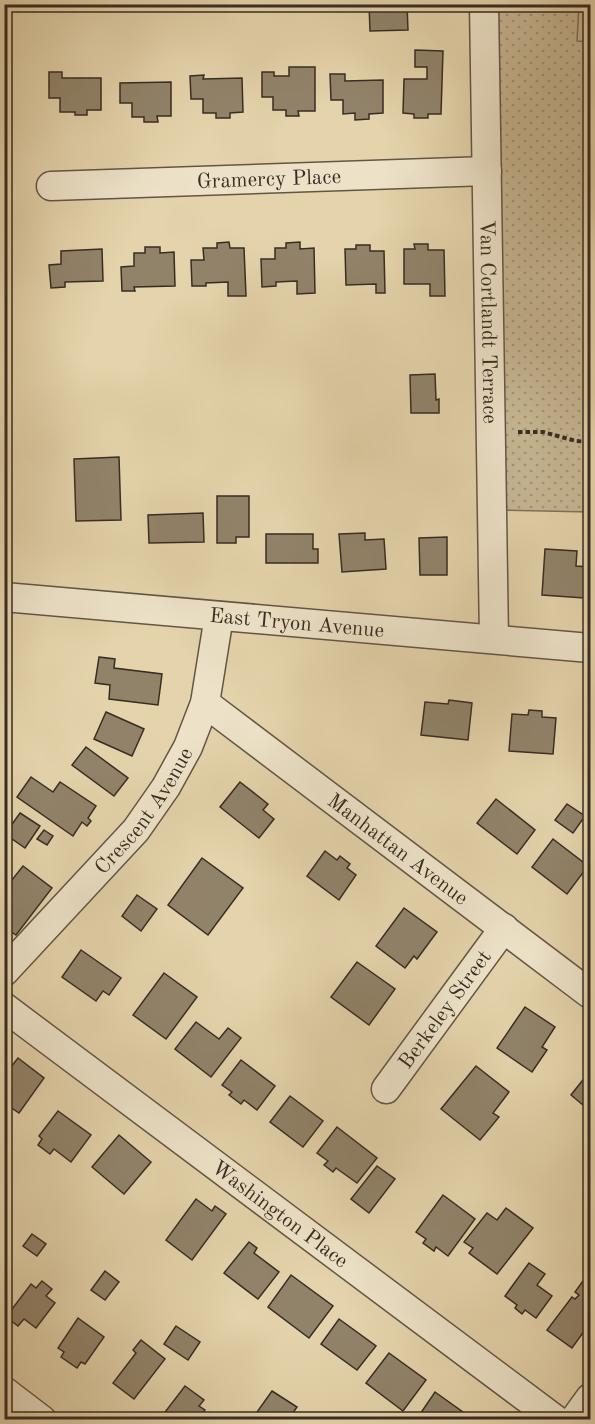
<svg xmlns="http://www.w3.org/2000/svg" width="595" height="1424" viewBox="0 0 595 1424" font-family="'Old Standard TT',serif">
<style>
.park{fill:url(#park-dots);stroke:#80725c;stroke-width:1.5}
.pitch{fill:#c7b794;stroke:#80725c;stroke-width:1.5}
.building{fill:#91836a;stroke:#382d23;stroke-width:1.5}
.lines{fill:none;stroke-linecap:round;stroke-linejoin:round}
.minor-casing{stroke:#635645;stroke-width:31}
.path{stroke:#382d23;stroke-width:4;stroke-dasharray:4.5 3;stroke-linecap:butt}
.minor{stroke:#ede2c8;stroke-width:28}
.labels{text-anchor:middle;stroke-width:4.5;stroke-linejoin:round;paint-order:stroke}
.street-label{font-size:21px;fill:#382d23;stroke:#ede2c8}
</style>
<defs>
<pattern id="park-dots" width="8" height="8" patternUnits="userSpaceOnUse" patternTransform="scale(1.5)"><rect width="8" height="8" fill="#c7b794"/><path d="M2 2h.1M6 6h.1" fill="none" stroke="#a39578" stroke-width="1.8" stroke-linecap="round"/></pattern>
</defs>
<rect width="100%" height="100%" fill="#e4d3ab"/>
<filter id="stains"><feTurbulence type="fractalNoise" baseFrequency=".00333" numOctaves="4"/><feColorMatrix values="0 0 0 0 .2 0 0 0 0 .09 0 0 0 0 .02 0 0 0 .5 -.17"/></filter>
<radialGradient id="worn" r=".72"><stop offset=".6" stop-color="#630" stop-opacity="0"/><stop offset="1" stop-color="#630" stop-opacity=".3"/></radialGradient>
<polygon class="park" points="484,5 590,5 590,512 492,510"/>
<polygon class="pitch" points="579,5 590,5 590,42 577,41"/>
<g class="building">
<polygon points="369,4 407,4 408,30 370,31"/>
<polygon points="415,50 443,51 441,114 428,114 428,118 414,118 414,114 403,113 404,79 427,79 427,67 415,67"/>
<polygon points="289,67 315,67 315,111 298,111 299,116 286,116 286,110 273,110 273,97 262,97 262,72 274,72 274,76 289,76"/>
<polygon points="49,72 62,72 62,78 101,78 101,110 87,110 87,115 75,115 75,112 60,112 60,98 49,98"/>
<polygon points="330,74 345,74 345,81 383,80 383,113 369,114 369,119 355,120 355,113 343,114 343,100 331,100"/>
<polygon points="204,75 203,79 242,78 243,112 230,113 230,118 216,118 216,113 203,113 203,99 191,99 190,76"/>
<polygon points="171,82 171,116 157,116 158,122 144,122 144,117 132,117 132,103 120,103 120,83"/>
<polygon points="229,242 230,248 244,248 246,296 228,296 228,282 206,283 206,286 192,286 191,260 204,260 203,248 217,248 217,243"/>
<polygon points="300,242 300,249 314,248 315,293 297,294 297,281 276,282 276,286 262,287 261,259 275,259 275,248 286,248 286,243"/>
<polygon points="414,244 428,244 428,250 444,250 445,296 430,296 430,284 404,284 404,249 415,249"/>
<polygon points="356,245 370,245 370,251 384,251 385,293 376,293 376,284 346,285 345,249 356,249"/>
<polygon points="145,247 160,247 160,253 174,252 175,286 134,287 135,291 122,291 121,267 134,266 134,253 145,253"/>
<polygon points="102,249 103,281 65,282 65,287 51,288 49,265 61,264 61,251"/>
<polygon points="435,374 436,400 439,399 439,413 411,413 410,375"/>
<polygon points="119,457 121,520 76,521 74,459"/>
<polygon points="217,496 249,496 249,537 236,537 236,543 217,543"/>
<polygon points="203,513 204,542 149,543 148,515"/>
<polygon points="365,533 365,540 384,539 386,569 342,572 339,534"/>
<polygon points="266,534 313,534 313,549 318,549 318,563 266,563"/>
<polygon points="447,537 447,575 420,575 419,538"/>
<polygon points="545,549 577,551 576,566 590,567 590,591 585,591 584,598 542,595"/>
<polygon points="4,647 11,648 6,682 4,682"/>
<polygon points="99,657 115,659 114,668 162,674 158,705 109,699 110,685 95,683"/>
<polygon points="449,700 472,703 468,740 421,735 425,702 448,704"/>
<polygon points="529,710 542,711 542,717 556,718 553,754 509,751 512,714 528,715"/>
<polygon points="106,712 144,729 132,756 94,739"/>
<polygon points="587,731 590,732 590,762 584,761"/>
<polygon points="86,747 128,778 114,796 72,765"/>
<polygon points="31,777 53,792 60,782 96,806 88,818 91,821 87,826 82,822 73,836 17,797"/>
<polygon points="240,782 268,804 263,810 274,819 259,838 220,807"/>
<polygon points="496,799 535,830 517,854 477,823"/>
<polygon points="567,804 585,816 573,833 555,820"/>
<polygon points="20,813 40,826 25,848 5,834"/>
<polygon points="44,830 53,836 47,845 37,839"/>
<polygon points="553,839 588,866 567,894 532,867"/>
<polygon points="325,851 337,860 340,856 350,864 347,868 356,875 339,900 307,876"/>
<polygon points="202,858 243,888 208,935 168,905"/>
<polygon points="23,866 52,888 16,935 4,927 4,890"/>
<polygon points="137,895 157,909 141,931 122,916"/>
<polygon points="404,908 437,932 417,959 414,956 405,968 376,946"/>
<polygon points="81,950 121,978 109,995 103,991 96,1001 62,977"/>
<polygon points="357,962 395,989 369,1025 331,997"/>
<polygon points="164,973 197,997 166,1039 133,1015"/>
<polygon points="525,1007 555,1027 542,1047 547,1050 532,1072 497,1048"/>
<polygon points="196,1022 219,1039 228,1028 241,1038 211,1077 175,1049"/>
<polygon points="18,1058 44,1078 19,1113 10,1107 6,1112 4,1111 4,1076"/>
<polygon points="241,1060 275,1086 257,1110 244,1100 241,1104 229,1095 232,1092 222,1085"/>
<polygon points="476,1066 509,1092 493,1113 499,1117 480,1140 441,1109"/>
<polygon points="590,1071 590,1111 571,1095"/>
<polygon points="290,1096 323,1121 303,1147 270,1122"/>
<polygon points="58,1111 91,1135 71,1162 54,1149 50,1154 38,1145 42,1139 39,1136"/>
<polygon points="337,1127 377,1158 357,1183 336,1168 333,1172 324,1165 328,1161 317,1153"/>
<polygon points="119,1135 151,1162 124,1194 92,1167"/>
<polygon points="377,1166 395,1179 369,1213 351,1199"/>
<polygon points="443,1195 475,1219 448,1256 436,1247 434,1251 423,1243 426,1239 416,1232"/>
<polygon points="196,1199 212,1211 215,1206 226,1214 192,1260 166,1240"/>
<polygon points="506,1208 533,1228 497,1274 469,1253 473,1248 464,1242 487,1213 497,1220"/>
<polygon points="32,1234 46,1244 37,1256 23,1246"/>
<polygon points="249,1242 257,1248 254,1253 279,1272 258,1299 224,1273"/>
<polygon points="529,1263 545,1274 537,1285 552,1296 536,1318 525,1310 522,1314 515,1308 517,1305 505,1296"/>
<polygon points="105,1271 119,1282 105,1300 91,1290"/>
<polygon points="291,1275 333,1306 309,1338 268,1307"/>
<polygon points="585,1278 590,1282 590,1323 572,1348 547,1330 572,1297 575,1299 579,1295 575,1292"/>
<polygon points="42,1281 52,1289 46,1296 55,1303 36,1328 24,1319 18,1326 6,1317 31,1284 36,1288"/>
<polygon points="78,1318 104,1337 85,1364 81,1362 77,1368 61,1357 64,1352 58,1348"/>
<polygon points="339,1319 376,1346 357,1370 321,1344"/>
<polygon points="176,1326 200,1342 188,1360 164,1344"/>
<polygon points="141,1340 165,1359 134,1399 113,1383 136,1353 133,1350"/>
<polygon points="389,1353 426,1380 403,1411 366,1383"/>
<polygon points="185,1386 204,1400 199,1406 205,1410 198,1420 159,1420"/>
<polygon points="272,1391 297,1407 288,1420 268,1420 257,1412"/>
<polygon points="435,1392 467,1415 463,1420 416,1420"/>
</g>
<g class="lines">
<defs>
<g id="minor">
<path id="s1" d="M484 4 494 639"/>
<path id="s2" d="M51 186 487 171"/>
<path id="s3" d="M4 597 590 648"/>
<path id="s4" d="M205 703 590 994"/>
<path id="s5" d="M4 972 136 830 166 787 188 747 205 703 219 616"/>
<path id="s6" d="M4 1007 556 1420"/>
<path id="s7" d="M386 1089 504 928"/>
<polyline points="4,1391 42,1420"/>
<polyline points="574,1420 590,1398"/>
</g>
</defs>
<use href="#minor" class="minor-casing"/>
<g class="path">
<polyline points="4,99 8,99"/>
<polyline points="518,432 543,432 576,441 590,442"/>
</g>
<use href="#minor" class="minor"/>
</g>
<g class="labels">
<g class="street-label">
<text dy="7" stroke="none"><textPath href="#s2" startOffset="218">Gramercy Place</textPath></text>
<text dy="7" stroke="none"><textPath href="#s1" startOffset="318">Van Cortlandt Terrace</textPath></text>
<text dy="7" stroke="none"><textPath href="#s3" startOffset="294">East Tryon Avenue</textPath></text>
<text dy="7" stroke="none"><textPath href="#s5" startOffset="214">Crescent Avenue</textPath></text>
<text dy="7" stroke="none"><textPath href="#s4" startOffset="242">Manhattan Avenue</textPath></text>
<text dy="7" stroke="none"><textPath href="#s7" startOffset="99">Berkeley Street</textPath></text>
<text dy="7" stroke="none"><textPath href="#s6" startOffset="345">Washington Place</textPath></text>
</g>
</g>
<rect width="595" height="1424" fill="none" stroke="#e4d3ab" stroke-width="24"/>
<rect x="6" y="6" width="583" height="1412" fill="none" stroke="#382d23" stroke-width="3"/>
<rect x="12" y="12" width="571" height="1400" fill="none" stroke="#382d23" stroke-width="1.5"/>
<rect width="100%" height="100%" filter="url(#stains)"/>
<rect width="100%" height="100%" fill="url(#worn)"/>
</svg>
